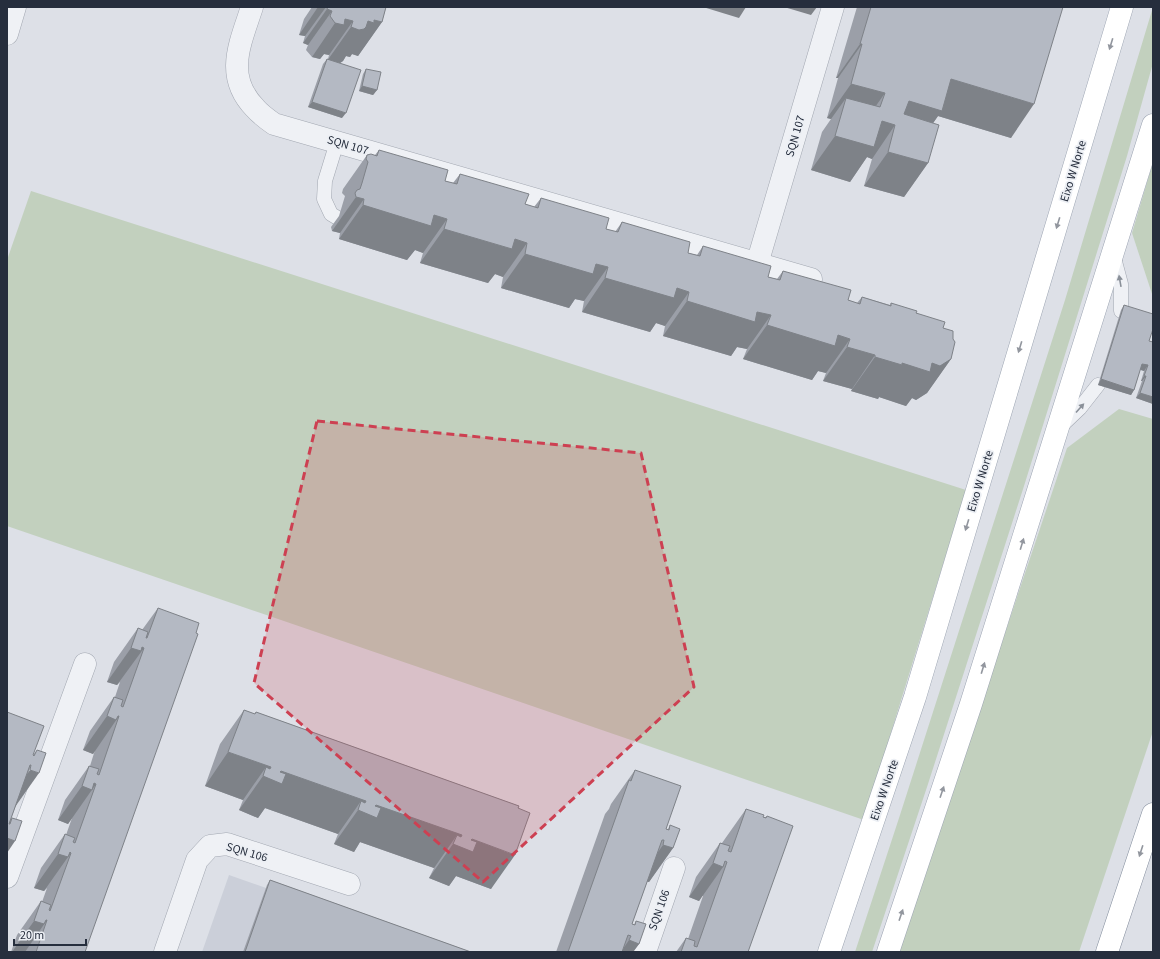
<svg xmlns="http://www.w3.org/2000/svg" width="1160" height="959" viewBox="0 0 1160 959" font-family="'Source Sans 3',sans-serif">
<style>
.built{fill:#cbcfd9}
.green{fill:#c2d0be}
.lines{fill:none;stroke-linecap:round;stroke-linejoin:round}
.service-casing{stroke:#a2a7b1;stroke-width:15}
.minor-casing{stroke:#a2a7b1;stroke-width:23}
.tertiary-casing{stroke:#a2a7b1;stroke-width:23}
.primary-casing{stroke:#9ca4b2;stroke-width:23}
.trunk-casing{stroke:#848d9d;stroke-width:23}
.service{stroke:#eff1f5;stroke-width:14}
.minor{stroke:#eff1f5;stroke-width:22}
.tertiary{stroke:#eff1f5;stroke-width:22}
.primary{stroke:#fff;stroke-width:22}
.trunk{stroke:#fff;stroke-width:22}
.wall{fill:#9b9fa8}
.shaded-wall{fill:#7e8288}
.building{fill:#b4b9c3;stroke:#7e8288}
.oneway{fill:#92969e}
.oneway2{fill:#8a9099}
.marked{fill:#cd4052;fill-opacity:0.2;stroke:#cd4052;stroke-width:3;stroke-dasharray:8 5;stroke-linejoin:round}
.labels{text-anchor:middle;stroke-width:3.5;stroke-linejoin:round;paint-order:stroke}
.street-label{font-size:12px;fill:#262e3d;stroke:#eceff4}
</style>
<rect width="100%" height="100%" fill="#dde0e7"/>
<polygon class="built" points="229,875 450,952 202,952"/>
<g class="green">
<polygon points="1153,7 1153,63 1127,156 1024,486 928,784 872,952 855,952 900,815 1065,300"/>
<polygon points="1153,162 1153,297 1132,233"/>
<polygon points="31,191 966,490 864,820 7,526 7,260"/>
<polygon points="1119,409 1153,419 1153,731 1079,952 898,952 1067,448"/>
</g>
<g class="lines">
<defs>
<g id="service">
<polyline points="337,142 325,181 324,199 331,214 341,220"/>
<polyline points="1113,254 1121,284 1121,311"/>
<polyline points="1060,427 1080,408 1098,385"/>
</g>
<g id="minor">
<path d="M252 7C240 44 224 76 255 108 260 114 267 119 274 124L811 279"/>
<polyline points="757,264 833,7"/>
<polyline points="7,877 85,664"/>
<polyline points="165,952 197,860 210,846 227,844 349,884"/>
<polyline points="645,952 674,868"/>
</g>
<polyline id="tertiary" points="7,34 15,7"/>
<g id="primary">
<polyline points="829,952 915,697 1122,7"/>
<polyline points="888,952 971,704 1153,125"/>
</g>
<polyline id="trunk" points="1107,952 1153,814"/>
</defs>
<use href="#service" class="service-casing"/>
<use href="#minor" class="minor-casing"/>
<use href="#tertiary" class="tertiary-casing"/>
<use href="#primary" class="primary-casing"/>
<use href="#trunk" class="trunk-casing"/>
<use href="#service" class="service"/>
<use href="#minor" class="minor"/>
<use href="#tertiary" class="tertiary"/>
<use href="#primary" class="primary"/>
<use href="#trunk" class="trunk"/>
</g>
<g class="wall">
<polygon points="312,7 386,7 382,22 358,56 352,54 350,57 346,56 343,61 340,63 342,118 308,107 323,64 327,59 328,59 329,55 324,54 320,59 312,57 306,50 308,45 303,43 305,36 299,35 304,19"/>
<polygon points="857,7 1063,7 1011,138 938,116 933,123 928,163 904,197 864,186 872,159 867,157 850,182 811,170 822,132 831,119 827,118 838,78 836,78"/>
<polygon points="366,69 377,90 373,95 359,91 363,74"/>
<polygon points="379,150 445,181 453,183 460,174 525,204 534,207 541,198 606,229 615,232 622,222 688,253 697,255 703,246 768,277 777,279 783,271 848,300 857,303 862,297 890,305 891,303 916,313 943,328 951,359 927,393 916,400 912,398 906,406 879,397 878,399 851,391 852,389 823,381 826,373 818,371 812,380 743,359 747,349 737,347 731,356 663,336 665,326 656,323 650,332 582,312 584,301 575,299 569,308 501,288 503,277 495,274 488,283 420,263 423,253 415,250 407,260 339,239 340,233 332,231 331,227 339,216 345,196 342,193 343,189 367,155 375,155"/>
<polygon points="1124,305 1149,341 1152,342 1153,340 1153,404 1136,398 1142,381 1141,381 1144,371 1140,370 1134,390 1131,395 1098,385 1121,310"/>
<polygon points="158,608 85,952 11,952 17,935 41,901 42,902 47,888 44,891 34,888 41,868 65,834 66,835 72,818 68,824 58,820 65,800 89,766 90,766 95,750 93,754 83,750 90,731 114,697 115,697 120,682 117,685 107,682 114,662 138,628 142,630"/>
<polygon points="244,710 255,714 256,712 519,806 491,889 456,876 449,886 429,878 434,868 360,842 354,852 334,844 338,834 265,808 258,818 239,810 243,800 205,786 220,744"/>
<polygon points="7,712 33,755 37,750 10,821 12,818 7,853"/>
<polygon points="635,770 666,829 668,829 670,825 673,848 649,882 647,882 632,924 634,925 636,921 639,944 633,952 556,952 605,814 609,809 611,804"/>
<polygon points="746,809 763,817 766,817 767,816 748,952 676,952 686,938 688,939 703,896 702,896 699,901 689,897 696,877 720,843 722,843"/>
<polygon points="270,880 471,952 243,952 267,885"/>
</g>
<g class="shaded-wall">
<polygon points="318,7 326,7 305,36 299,35"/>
<polygon points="703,7 746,7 739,18"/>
<polygon points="784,7 817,7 811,15"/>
<polygon points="327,9 332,11 308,45 303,43"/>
<polygon points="345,19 353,21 329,55 324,54 320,59 312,57 335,23"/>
<polygon points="374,20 382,22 358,56 352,54 350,57 346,56 343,61 340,63 327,61 351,27 368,21"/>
<polygon points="860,44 862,44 838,78 836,78"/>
<polygon points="951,79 1034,104 1011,138 938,116 918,145 895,125 872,159 867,157 850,182 811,170 835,136 882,121 909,101"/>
<polygon points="851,84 885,93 861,127 846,98 831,119 827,118"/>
<polygon points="362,86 377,90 373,95 359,91"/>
<polygon points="312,102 346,113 342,118 308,107"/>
<polygon points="888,152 928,163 904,197 864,186"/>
<polygon points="356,197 364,199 340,233 332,231"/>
<polygon points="363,205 434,215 447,219 423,253 415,250 407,260 339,239"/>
<polygon points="444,229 515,239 527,243 503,277 495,274 488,283 420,263"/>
<polygon points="525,254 596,264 608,267 584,301 575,299 569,308 501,288"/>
<polygon points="605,278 677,288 689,292 665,326 656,323 650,332 582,312"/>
<polygon points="687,301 757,312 771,315 747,349 737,347 731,356 663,336"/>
<polygon points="767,325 838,335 850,339 826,373 818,371 812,380 743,359"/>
<polygon points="847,347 875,355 852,389 823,381"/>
<polygon points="875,357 902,363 932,363 951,359 927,393 916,400 912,398 906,406 879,397 878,399 851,391"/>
<polygon points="1142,364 1148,365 1144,371 1139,369"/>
<polygon points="1144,376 1146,376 1142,381 1141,381"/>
<polygon points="1101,379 1134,390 1131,395 1098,385"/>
<polygon points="1140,393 1153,397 1153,404 1136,398"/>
<polygon points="142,647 144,648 117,685 107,682 131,648"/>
<polygon points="107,716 119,716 93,754 83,750"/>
<polygon points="228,752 271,767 264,777 281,771 366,801 359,811 376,805 462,835 455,845 472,839 515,855 491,889 456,876 449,886 429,878 453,844 457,835 434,868 360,842 354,852 334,844 358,810 361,801 338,834 265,808 258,818 239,810 263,776 266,767 243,800 205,786"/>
<polygon points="30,770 39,773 15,807 7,804 7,802"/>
<polygon points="94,783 96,784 68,824 58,820 82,786"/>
<polygon points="7,838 15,841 7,853"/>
<polygon points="663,845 673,848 649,882 639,879"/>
<polygon points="70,852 71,853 68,857 44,891 34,888 58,854"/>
<polygon points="713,863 723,867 699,901 689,897"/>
<polygon points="46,920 47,920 25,952 12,952 34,921"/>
<polygon points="629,940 639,944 633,952 621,952"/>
</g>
<g class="building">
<polygon points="328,7 386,7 382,22 374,20 374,23 368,21 366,27 364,29 359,30 351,27 353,21 345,19 344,25 335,23 330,16 332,11 327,9"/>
<polygon points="871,7 1063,7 1034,104 951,79 942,111 909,101 904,114 939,125 928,163 888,152 895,125 882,121 874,147 835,136 846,98 880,107 885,93 851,84 862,44 860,44"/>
<polygon points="327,59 361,70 346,113 312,102"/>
<polygon points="366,69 381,72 377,90 362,86"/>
<polygon points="379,150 448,170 445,181 457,184 460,174 529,194 525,204 538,208 541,198 609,218 606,229 618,232 622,222 690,242 688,253 700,256 703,246 771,266 768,277 780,280 783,271 851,290 848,300 860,304 862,297 891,306 891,303 917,311 916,313 945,322 943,328 953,331 953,339 955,342 951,359 940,366 932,363 930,372 902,363 902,365 875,357 875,355 847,347 850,339 838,335 835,346 767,325 771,315 757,312 755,322 687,301 689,292 677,288 674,298 605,278 608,267 596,264 593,274 525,254 527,243 515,239 512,249 444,229 447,219 434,215 431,226 363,205 364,199 356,197 355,193 357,190 360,189 362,183 368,162 366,159 367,155 371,154 377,156"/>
<polygon points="1124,305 1153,314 1153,329 1149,341 1153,342 1153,397 1140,393 1146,376 1144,376 1148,365 1142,364 1134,390 1101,379"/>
<polygon points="158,608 199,623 196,633 198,634 85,952 36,952 47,920 46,920 44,924 34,921 41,901 51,905 49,910 50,911 71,853 70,852 68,857 58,854 65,834 75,838 73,842 75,843 96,784 94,783 92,790 82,786 89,766 99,769 97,774 99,775 119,716 118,716 116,720 107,716 114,697 123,700 121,706 123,707 144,648 142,647 141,651 131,648 138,628 148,632 146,638 147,638"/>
<polygon points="244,710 255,714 256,712 519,806 518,808 530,813 515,855 472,839 471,840 477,842 473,852 453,844 457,835 461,837 462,835 376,805 375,806 381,808 377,818 358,810 361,801 365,803 366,801 281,771 280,772 286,774 282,784 263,776 266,767 270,769 271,767 228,752"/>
<polygon points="7,712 44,726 33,755 34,756 37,750 46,753 39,773 30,770 31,765 30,765 9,824 10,824 12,818 22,821 15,841 7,838"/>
<polygon points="635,770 681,786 666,829 669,830 670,825 680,829 673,848 663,845 664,840 662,840 632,924 635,925 636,921 646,924 639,944 629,940 631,936 628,935 622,952 568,952 629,780 631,781"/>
<polygon points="746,809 764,815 763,817 766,818 767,816 793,826 748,952 681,952 686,938 695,941 694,946 697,947 727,862 725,861 723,867 713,863 720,843 730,846 728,851 731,852"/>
<polygon points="270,880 471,952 245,952"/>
</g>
<defs><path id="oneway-solid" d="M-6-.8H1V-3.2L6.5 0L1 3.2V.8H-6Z"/></defs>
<g class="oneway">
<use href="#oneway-solid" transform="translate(1111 44) rotate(107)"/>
<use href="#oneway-solid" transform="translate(1058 223) rotate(107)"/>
<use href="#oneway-solid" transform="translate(1020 347) rotate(107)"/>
<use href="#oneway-solid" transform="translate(967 525) rotate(107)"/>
<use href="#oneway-solid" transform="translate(1022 544) rotate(-73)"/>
<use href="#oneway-solid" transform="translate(983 668) rotate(-73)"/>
<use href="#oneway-solid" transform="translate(942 792) rotate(-71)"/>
<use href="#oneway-solid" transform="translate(1141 851) rotate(108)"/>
<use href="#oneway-solid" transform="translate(901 915) rotate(-71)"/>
</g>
<g class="oneway2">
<use href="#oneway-solid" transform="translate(1120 281) rotate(-100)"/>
<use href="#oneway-solid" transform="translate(1080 408) rotate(-48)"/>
</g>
<path class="marked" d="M317 421 641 453 694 687 483 882 254 683Z"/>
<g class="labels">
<g class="street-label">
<text transform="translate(795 136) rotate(-74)" y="4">SQN 107</text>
<text transform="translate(348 145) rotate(16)" y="4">SQN 107</text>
<text transform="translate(1073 171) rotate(-73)" y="4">Eixo W Norte</text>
<text transform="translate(980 481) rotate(-73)" y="4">Eixo W Norte</text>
<text transform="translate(884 790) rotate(-71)" y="4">Eixo W Norte</text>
<text transform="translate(247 852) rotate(16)" y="4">SQN 106</text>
<text transform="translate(659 910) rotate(-71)" y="4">SQN 106</text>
</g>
</g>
<rect width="1160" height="959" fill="none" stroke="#262e3d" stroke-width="16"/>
<path d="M14 939v6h72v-6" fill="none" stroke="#262e3d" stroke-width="2"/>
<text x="20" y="939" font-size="12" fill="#262e3d" stroke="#eceff4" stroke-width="3" paint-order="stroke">20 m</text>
</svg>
